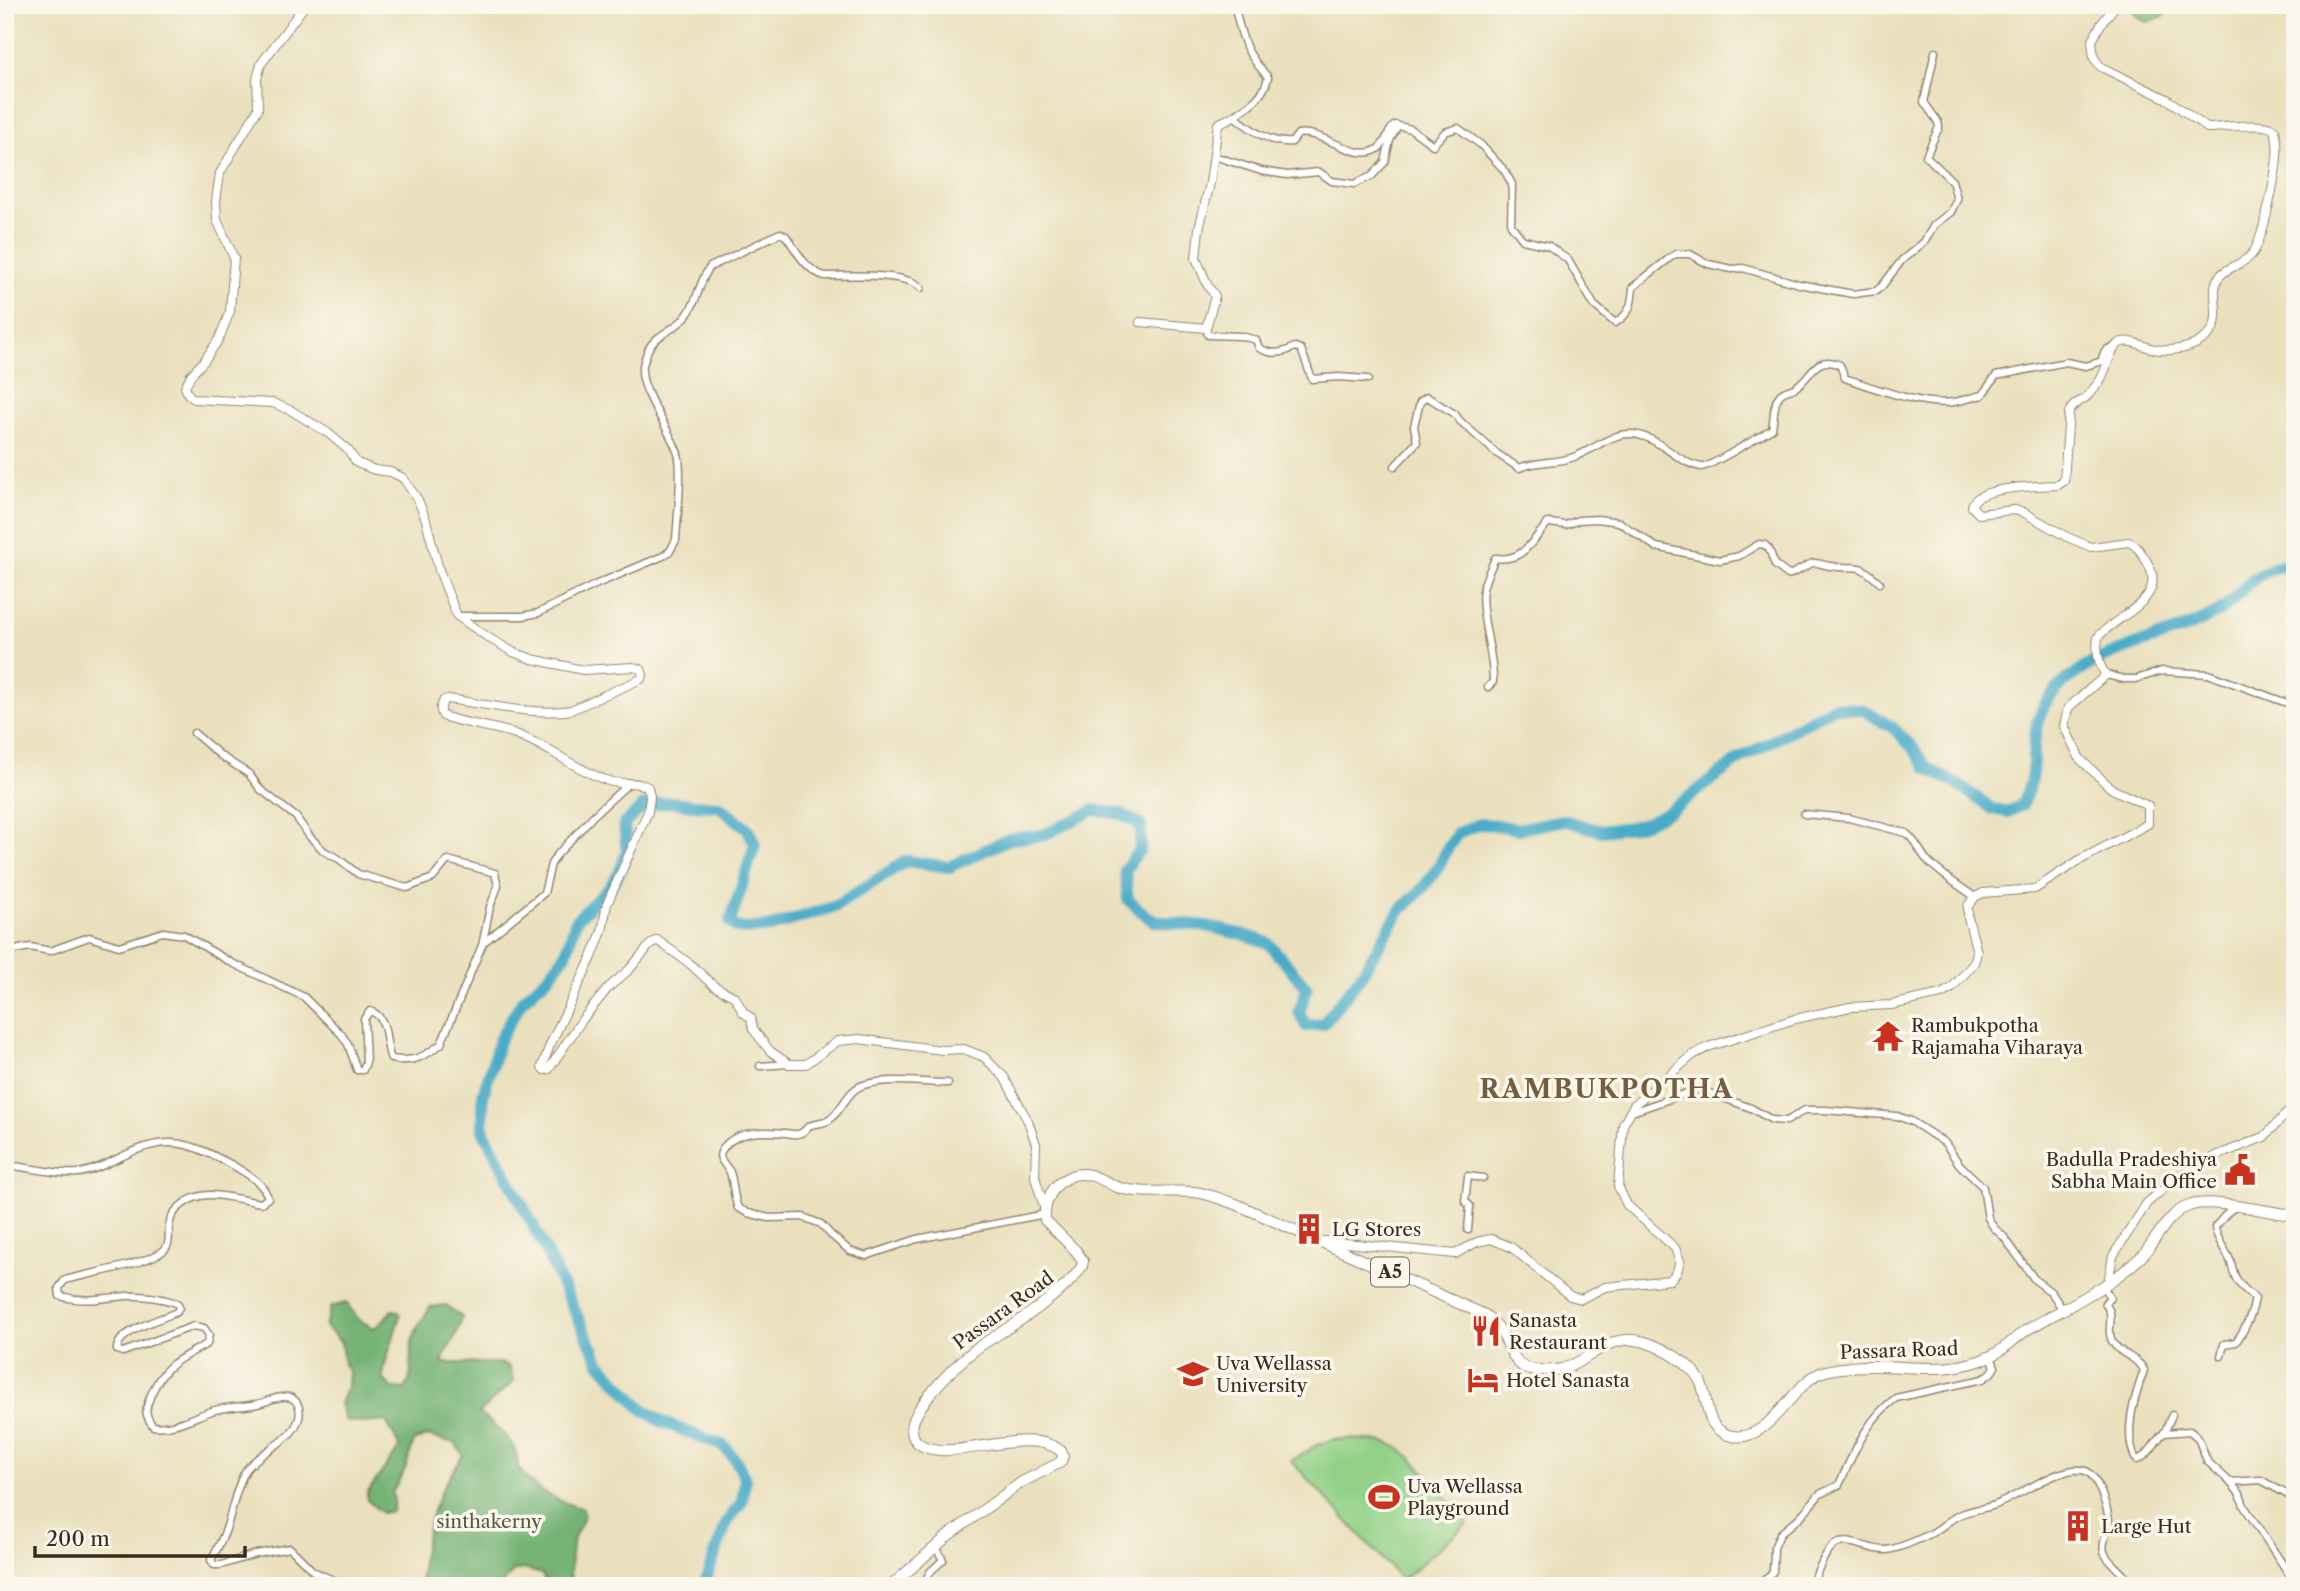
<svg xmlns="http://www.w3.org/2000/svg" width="2300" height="1591" viewBox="0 0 2300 1591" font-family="'Libre Caslon Text',serif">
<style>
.green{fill:#92d187;stroke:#667e52;stroke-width:2}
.forest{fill:#75b374;stroke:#586e49;stroke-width:2}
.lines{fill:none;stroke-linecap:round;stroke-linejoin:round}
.river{stroke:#48abc7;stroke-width:12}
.minor-casing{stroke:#92856e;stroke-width:9}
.tertiary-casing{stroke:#92856e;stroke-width:10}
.trunk-casing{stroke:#92856e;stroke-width:12}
.minor{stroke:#fff;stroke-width:6}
.tertiary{stroke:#fff;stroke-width:8}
.trunk{stroke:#fff;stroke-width:10}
.labels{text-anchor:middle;stroke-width:7;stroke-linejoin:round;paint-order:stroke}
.shield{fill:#fbf7ec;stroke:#75685c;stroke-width:2}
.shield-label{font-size:18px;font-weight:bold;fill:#3b2a1e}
.poi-label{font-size:19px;fill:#3b2a1e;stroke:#fbf7ec;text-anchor:start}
.street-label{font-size:19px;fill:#3b2a1e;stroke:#fbf7ec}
.park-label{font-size:19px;fill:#555c3e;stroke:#fbf7ec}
.district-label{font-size:26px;font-weight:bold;letter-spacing:2px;fill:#765d41;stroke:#fbf7ec}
</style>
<rect width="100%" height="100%" fill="#fbf7ec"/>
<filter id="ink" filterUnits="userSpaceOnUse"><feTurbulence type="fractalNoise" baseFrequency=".0143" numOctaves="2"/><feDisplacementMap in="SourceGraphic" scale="14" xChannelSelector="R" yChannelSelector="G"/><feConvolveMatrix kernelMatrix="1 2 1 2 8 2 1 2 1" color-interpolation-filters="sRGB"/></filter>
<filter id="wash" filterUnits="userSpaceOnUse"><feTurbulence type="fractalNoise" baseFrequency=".00686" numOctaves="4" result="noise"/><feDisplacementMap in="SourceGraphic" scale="28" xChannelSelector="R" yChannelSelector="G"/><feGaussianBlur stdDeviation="1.57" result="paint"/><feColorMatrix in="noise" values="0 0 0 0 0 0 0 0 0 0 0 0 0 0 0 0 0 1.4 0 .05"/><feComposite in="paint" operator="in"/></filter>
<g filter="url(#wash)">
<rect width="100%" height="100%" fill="#eae0bd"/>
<path class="green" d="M1335 1439C1353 1440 1372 1438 1390 1444 1414 1452 1450 1503 1467 1524L1402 1580 1291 1461 1317 1445Z"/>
<g class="forest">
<path d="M2130 5H2175C2160 22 2141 31 2130 5Z"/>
<path d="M346 1303 360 1321 374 1328 380 1324 392 1310 398 1311 400 1315 384 1368 383 1379 393 1388 404 1390C416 1375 408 1360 412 1342 415 1330 423 1318 430 1307L445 1305 462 1317C459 1335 447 1346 442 1363H501L509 1367 514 1381 479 1413C491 1423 507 1434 514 1448 518 1454 516 1462 519 1469 534 1491 558 1501 583 1509 586 1520 576 1530 573 1541 569 1555 571 1571 570 1586L545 1581 542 1574 524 1569 514 1570 501 1586H422C418 1567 429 1517 438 1499 444 1483 455 1469 463 1455L455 1443 426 1436 414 1441 405 1469 392 1493 394 1501 392 1511 382 1513 367 1500V1493L400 1447 386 1421 363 1423 345 1420 340 1403 348 1385 349 1373 344 1364 341 1342 325 1326 331 1307Z"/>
</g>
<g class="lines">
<path class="river" d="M701 1586 706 1579 727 1522 742 1502 745 1479 737 1462 724 1446 662 1422 640 1407 600 1363 533 1225 483 1130V1095L500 1038 522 1001 549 976 566 954 576 920 609 888 619 873 627 852 624 824 645 805 674 802 692 805 719 806 748 829 755 845 730 922 737 928 747 929 770 927 836 906 906 861 949 867 1009 839 1044 835 1094 810 1121 814 1141 825 1140 849 1125 870 1128 900 1153 921 1205 926 1248 936 1268 943 1307 988 1299 1012 1306 1026 1323 1024 1360 977 1399 912 1423 888 1439 866 1448 848 1458 833 1479 824 1496 825 1518 829 1563 820 1601 831 1631 827 1648 822 1670 811 1741 758 1834 707 1863 710 1892 727 1913 748 1927 768 1957 784 1993 809 2008 812 2022 805C2025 796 2030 788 2031 779 2036 751 2030 721 2050 697 2092 645 2166 644 2220 611 2231 604 2238 593 2247 585 2260 573 2278 565 2295 563"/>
</g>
</g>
<g filter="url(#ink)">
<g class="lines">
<defs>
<g id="minor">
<path d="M1234 5C1243 40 1243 50 1268 77 1264 97 1250 105 1234 116 1252 130 1269 144 1292 142L1298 134C1323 129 1357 165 1379 148 1387 142 1387 131 1395 125L1411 129 1433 145 1445 132 1458 128 1481 145 1504 170 1512 184 1511 225 1523 240 1549 246 1568 260 1594 305 1615 323C1630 314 1632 304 1633 287L1671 257 1676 254H1690L1708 264 1732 269 1743 268 1799 284 1853 294 1876 291 1882 286 1902 260 1924 242 1934 225 1951 212 1957 199 1952 181 1926 156 1939 127 1938 122 1924 102 1935 52"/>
<polyline points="1214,156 1261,171 1287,175 1319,172 1332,181 1354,184 1372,176 1385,162 1390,140 1398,126"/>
<path d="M1206 328 1208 335 1241 336 1256 340 1259 348C1272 355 1281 354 1295 347L1301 349 1312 379 1338 377 1368 379"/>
<path d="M1395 466 1417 442 1414 426 1420 402 1427 397 1455 414 1459 420 1496 453 1519 468C1536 461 1554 463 1571 458 1600 449 1617 423 1650 439 1667 447 1684 465 1702 467 1707 468 1762 435 1772 429 1774 419 1773 404 1779 396 1783 390 1788 391 1794 388 1811 380 1813 353 1840 365L1845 378C1874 388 1925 407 1954 402 1964 400 1973 397 1982 395L1996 376 2066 362 2086 366 2102 361C2102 351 2108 348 2117 345"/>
<path d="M457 616H523L538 613 597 584 663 556 670 551 676 540C677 521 683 469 678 454 670 429 642 393 642 371 642 366 645 360 646 355 653 333 675 332 687 315 698 301 699 281 710 267L780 233 786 236C797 251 806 271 825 276 847 276 907 272 921 288"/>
<polyline points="2106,675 2124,679 2136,679 2162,671 2208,674 2295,706"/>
<path d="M1488 687 1493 682C1494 653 1479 614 1483 589 1485 579 1491 568 1495 558 1523 562 1531 542 1548 523L1566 525 1579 520 1598 519 1619 522 1656 547 1720 560 1739 556 1759 544 1765 545 1769 549 1775 565 1788 575C1798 572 1806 565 1813 563 1820 562 1824 566 1830 566 1860 571 1854 559 1880 583"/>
<polyline points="194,733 221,756 249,774 260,789 296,817 310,837 324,851 339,859 358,874 407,888 433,878 448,860 495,873 498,886 490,907 483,941"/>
<path d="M1804 814 1849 818 1906 833C1915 840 1919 850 1926 859 1940 874 1958 885 1975 897"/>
<path d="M5 952 30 947 50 951 89 937 119 946 163 932 184 935 230 962 304 997 341 1034 348 1044 357 1070H363L366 1062 364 1019 370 1011C390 1017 384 1044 391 1059 413 1063 424 1057 441 1044L483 943 544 893 551 864 556 856 593 816 628 784"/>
<polyline points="760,1066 789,1064"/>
<path d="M948 1083C922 1083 893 1078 867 1084 847 1088 844 1109 829 1120 824 1124 815 1123 809 1126 805 1129 806 1131 801 1133 796 1136 791 1133 785 1133 764 1131 734 1130 722 1150 716 1159 726 1164 730 1172 734 1184 733 1196 738 1208L748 1213 769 1218 803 1217 821 1224 831 1235 850 1251 866 1256 917 1239 1045 1214"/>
<polyline points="1629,1113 1698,1089 1751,1108 1772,1120 1787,1121 1805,1110 1825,1110 1897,1116 1911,1121 1945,1143 1959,1164 1983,1187 1988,1218 1994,1228 2004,1237 2035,1280 2051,1292 2063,1310"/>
<path d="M5 1159 14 1166C31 1168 61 1175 78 1173 92 1172 110 1162 123 1156 170 1133 190 1143 234 1166 247 1174 264 1183 268 1198L261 1203C246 1201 223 1194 208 1195 191 1196 171 1208 169 1226 168 1235 171 1245 163 1251 144 1265 90 1273 65 1280L59 1288 60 1296C86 1303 101 1298 127 1296 144 1295 160 1298 177 1303L179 1307 177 1312C161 1319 116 1331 117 1350L123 1352 194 1326 204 1328 209 1335 207 1344C178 1360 164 1364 151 1395 145 1409 144 1414 153 1426 175 1429 194 1416 215 1410 228 1406 243 1407 257 1404 267 1402 279 1395 288 1397 298 1399 301 1409 299 1418 293 1442 260 1450 246 1470 236 1486 233 1508 227 1526 224 1537 217 1549 211 1560L214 1565H221L256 1554 290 1548 313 1571 346 1586"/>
<polyline points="1468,1230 1470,1206 1465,1201 1468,1176 1483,1178"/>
<path d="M2103 1286 2110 1298 2105 1303C2107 1307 2110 1310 2110 1313 2112 1322 2107 1332 2112 1341 2119 1355 2138 1357 2144 1370 2135 1397 2123 1430 2135 1458L2137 1460C2151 1455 2154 1441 2164 1433"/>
<path d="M2221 1356 2224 1344 2236 1342C2246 1328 2252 1316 2255 1299 2250 1293 2243 1289 2239 1283 2231 1273 2234 1267 2229 1258 2224 1247 2216 1239 2215 1227L2229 1211 2236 1207"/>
<polyline points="2172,1415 2164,1433 2190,1431 2198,1438 2207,1461 2230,1482 2261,1480 2295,1499"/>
<polyline points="2230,1482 2240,1494 2244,1506 2291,1577 2290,1586"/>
<polyline points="923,1586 930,1572 943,1560 936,1547"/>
<path d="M1755 1586 1770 1575 1773 1571 1774 1548 1780 1534 1800 1517 1820 1494 1839 1485C1853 1454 1867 1418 1896 1398L1983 1379 1991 1373 1995 1367 1991 1356"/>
<path d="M1811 1586C1817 1574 1822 1557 1831 1548 1844 1533 1870 1552 1887 1550 1901 1548 1920 1539 1932 1533 1941 1528 1949 1520 1959 1515 1970 1510 1983 1509 1995 1505 2016 1498 2067 1460 2088 1472 2098 1478 2108 1510 2109 1521 2109 1531 2101 1542 2104 1552 2109 1565 2126 1572 2130 1586"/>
</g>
<g id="tertiary">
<path d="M305 5 261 64 257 79 258 109 220 173 216 201 217 220 234 258 230 311 219 339 204 361 191 375 185 387 188 394 194 399 273 403 292 411 328 433 348 450 357 463 375 470 391 472 403 478 418 500 426 520 439 570 457 616 489 638 513 652 532 659 583 670 633 667 641 669 643 675 641 679 571 710C536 716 484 704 448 699L444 700C441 706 439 710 443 716 467 725 494 726 518 735 549 747 575 769 606 780 620 786 636 780 648 787L650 797 648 812 607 904 602 931 592 957 550 1045 542 1067 544 1070 549 1069 582 1020 609 987 629 970 650 945 657 940 689 963 714 986 735 997 743 1012 751 1018 753 1029 770 1051 789 1064H806L838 1041 859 1039 942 1050 964 1049 984 1057 1004 1077 1028 1121 1036 1144 1035 1177 1044 1207"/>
<polyline points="1140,322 1206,328 1215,296 1208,286 1196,258 1199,229 1210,183 1218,124 1234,116"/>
<path d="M1326 1241 1455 1254 1477 1242 1491 1239 1511 1247 1570 1296 1581 1299 1605 1287 1670 1280 1677 1272 1680 1261 1675 1248 1627 1205 1618 1186 1623 1125 1634 1105 1693 1055 1708 1047 1795 1019 1850 1007 1891 1005 1941 994 1952 988 1974 963 1977 952 1968 918V906L1975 897 1983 893 2035 889 2078 861 2148 824V806L2112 789 2080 759 2064 726 2068 708 2106 675C2098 665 2096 649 2098 637 2116 615 2170 600 2147 562 2142 554 2138 546 2129 542L2091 547 2067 537 2023 512 2014 510 1979 514 1972 507C1973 486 2041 486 2058 485L2064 481 2069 412C2073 404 2078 403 2085 398 2090 394 2095 387 2099 382 2107 371 2108 353 2118 344 2127 337 2144 347 2154 349 2170 352 2192 349 2205 338 2225 323 2211 299 2216 283 2220 268 2243 266 2252 254 2263 242 2276 174 2277 156 2278 148 2277 138 2275 130 2264 121 2223 128 2207 128L2167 99 2101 67 2094 58 2092 41 2101 24 2116 5"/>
<polyline points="2108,1282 2113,1256 2147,1203 2176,1178 2216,1156 2264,1137 2295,1105"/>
</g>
<path id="trunk" d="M891 1586 949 1535 1022 1482 1061 1462 1063 1456 1061 1451C1033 1428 974 1453 940 1450 928 1449 912 1445 912 1430 912 1418 921 1406 928 1397 942 1379 959 1362 977 1348 999 1333 1023 1320 1044 1303 1058 1292 1073 1281 1082 1266L1083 1261 1076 1251 1045 1220C1044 1201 1052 1184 1071 1176 1087 1169 1103 1181 1117 1187 1141 1195 1169 1190 1194 1192 1207 1193 1222 1200 1236 1204L1485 1315C1490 1319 1496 1324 1500 1330 1507 1340 1512 1359 1522 1366 1527 1370 1536 1370 1542 1370 1587 1375 1599 1329 1645 1342 1663 1348 1691 1363 1700 1381 1710 1401 1703 1430 1732 1436 1769 1443 1791 1386 1820 1373 1829 1369 1840 1368 1851 1367 1899 1362 1946 1378 1991 1356 2006 1349 2016 1336 2030 1328 2068 1306 2109 1287 2141 1257 2156 1241 2169 1210 2192 1205 2214 1199 2262 1211 2286 1214L2295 1212"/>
</defs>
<use href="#minor" class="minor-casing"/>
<use href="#tertiary" class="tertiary-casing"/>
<use href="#trunk" class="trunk-casing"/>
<use href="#minor" class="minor"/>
<use href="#tertiary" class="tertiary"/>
<use href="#trunk" class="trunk"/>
</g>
</g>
<defs>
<symbol id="temple-bare" viewBox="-9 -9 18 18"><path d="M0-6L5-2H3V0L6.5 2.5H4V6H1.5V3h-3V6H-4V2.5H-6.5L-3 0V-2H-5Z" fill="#c8321e" stroke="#fbf7ec" stroke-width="2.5" paint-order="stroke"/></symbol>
<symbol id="civic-bare" viewBox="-9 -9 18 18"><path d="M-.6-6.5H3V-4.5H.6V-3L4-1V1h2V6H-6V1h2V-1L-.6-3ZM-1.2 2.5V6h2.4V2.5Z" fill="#c8321e" stroke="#fbf7ec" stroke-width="2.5" paint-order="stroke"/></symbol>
<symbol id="building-bare" viewBox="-9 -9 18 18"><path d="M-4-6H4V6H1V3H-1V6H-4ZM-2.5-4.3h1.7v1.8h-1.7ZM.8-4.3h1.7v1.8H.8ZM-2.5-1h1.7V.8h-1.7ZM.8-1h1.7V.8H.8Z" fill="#c8321e" stroke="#fbf7ec" stroke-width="2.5" paint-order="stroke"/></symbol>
<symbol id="restaurant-bare" viewBox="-9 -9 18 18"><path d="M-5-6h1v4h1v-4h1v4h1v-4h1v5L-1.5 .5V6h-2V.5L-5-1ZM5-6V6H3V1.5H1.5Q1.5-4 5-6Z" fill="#c8321e" stroke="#fbf7ec" stroke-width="2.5" paint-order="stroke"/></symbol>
<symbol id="university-bare" viewBox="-9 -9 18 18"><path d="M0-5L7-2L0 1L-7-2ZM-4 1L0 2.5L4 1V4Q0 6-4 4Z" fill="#c8321e" stroke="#fbf7ec" stroke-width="2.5" paint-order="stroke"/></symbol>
<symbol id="hotel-bare" viewBox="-9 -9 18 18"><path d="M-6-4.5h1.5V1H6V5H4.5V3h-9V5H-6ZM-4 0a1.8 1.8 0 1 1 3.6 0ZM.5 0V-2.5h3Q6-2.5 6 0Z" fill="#c8321e" stroke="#fbf7ec" stroke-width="2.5" paint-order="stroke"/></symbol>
<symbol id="stadium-bare" viewBox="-9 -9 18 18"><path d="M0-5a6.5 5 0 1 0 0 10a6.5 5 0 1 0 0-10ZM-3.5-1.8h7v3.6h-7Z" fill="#c8321e" stroke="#fbf7ec" stroke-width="2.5" paint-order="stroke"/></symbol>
</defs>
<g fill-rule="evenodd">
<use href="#temple-bare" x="1866" y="1014" width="44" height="44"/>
<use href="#civic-bare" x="2218" y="1148" width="44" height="44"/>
<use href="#building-bare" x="1287" y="1207" width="44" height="44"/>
<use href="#restaurant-bare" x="1464" y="1309" width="44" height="44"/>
<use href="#university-bare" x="1171" y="1352" width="44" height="44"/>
<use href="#hotel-bare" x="1461" y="1358" width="44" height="44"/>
<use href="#stadium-bare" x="1362" y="1475" width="44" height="44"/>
<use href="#building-bare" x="2056" y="1504" width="44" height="44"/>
</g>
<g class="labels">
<rect class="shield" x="1371" y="1257.5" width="38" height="29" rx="5"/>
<g class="shield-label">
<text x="1390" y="1278">A5</text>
</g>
<g class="poi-label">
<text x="1911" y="1032">Rambukpotha<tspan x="1911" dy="22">Rajamaha Viharaya</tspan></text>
<text x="2217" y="1166" text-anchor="end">Badulla Pradeshiya<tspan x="2217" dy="22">Sabha Main Office</tspan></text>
<text x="1332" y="1236">LG Stores</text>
<text x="1509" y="1327">Sanasta<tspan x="1509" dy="22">Restaurant</tspan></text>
<text x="1216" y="1370">Uva Wellassa<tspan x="1216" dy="22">University</tspan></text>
<text x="1506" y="1387">Hotel Sanasta</text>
<text x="1407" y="1493">Uva Wellassa<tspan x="1407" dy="22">Playground</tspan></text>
<text x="2101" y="1533">Large Hut</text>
</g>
<g class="street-label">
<text transform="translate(1003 1310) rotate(-36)" y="7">Passara Road</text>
<text transform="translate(1899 1350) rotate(-2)" y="7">Passara Road</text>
</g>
<g class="park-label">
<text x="489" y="1528">sinthakerny</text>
</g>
<g class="district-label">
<text x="1607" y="1098">RAMBUKPOTHA</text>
</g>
</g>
<rect width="2300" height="1591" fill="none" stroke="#fbf7ec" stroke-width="28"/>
<path d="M35 1546v10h210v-10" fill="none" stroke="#3b2a1e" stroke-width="3.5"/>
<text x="46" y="1546" font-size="21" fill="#3b2a1e" stroke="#fbf7ec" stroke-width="5" paint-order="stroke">200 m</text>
</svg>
